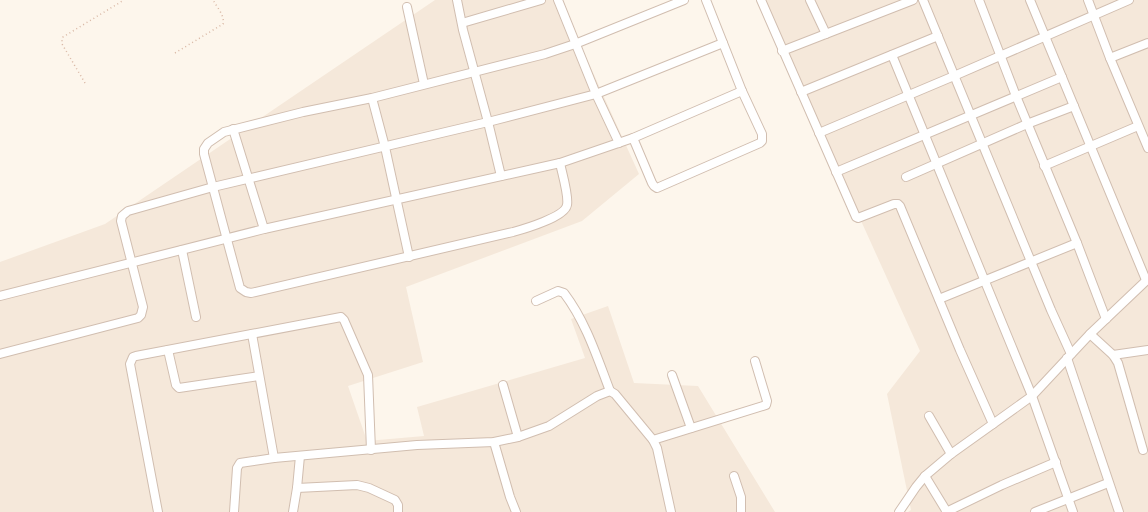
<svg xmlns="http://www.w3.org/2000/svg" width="1148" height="512" viewBox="0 0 1148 512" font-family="'Titillium Web',sans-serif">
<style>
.residential{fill:#f5e8da}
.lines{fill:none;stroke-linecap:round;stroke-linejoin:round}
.minor-casing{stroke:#d1beb0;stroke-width:10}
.path{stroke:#d9b8a5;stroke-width:1.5;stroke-dasharray:1 3;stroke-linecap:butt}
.minor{stroke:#fff;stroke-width:8}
</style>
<rect width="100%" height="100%" fill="#fdf6ec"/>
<g class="residential">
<polygon points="435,0 560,0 639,174 582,221 406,287 423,362 348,386 367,441 424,436 417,407 585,358 571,319 608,306 634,383 698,386 775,512 0,512 0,262 105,224"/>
<polygon points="761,0 1148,0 1148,512 908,512 911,510 887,394 920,351"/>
</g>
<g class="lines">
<defs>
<g id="minor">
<polyline points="457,0 463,30 488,122 501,176"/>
<polyline points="558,0 596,94 619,143"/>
<polyline points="761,0 856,217 858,218 894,204 898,204 900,206 960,350 993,424"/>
<polyline points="810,0 826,34"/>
<polyline points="923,0 1051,310 1071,354"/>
<polyline points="979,0 1016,96 1077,243 1106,319"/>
<polyline points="1030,0 1146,280"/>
<polyline points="1088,0 1110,58 1148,148"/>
<polyline points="407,7 424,84"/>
<polyline points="462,23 541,0"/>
<polyline points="782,51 913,0"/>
<polyline points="892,55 1032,396 1073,512"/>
<polyline points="1110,58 1148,43"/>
<polyline points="801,92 938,36"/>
<polyline points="372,98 385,147 409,257"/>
<polyline points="233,129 264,229"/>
<polyline points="819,133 954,76 1129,0"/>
<polyline points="633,138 652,183 654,186 657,188 760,143 762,141 762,134 742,91 706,0"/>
<path d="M560 163C562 173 569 196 567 205 565 217 524 229 513 232L251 293 246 292 240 288 204 154V149L208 143 224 132 303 112 372 98 545 54 575 44 684 0"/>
<polyline points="1044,166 1138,126"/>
<polyline points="836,172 1062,77"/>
<polyline points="906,177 1027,124 1074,106"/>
<polyline points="182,250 196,317"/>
<polyline points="0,296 264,229 560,163 633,138 742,91"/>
<polyline points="939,299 1077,243"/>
<path d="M536 301 558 291 564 293C586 322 597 357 610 391"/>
<polyline points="252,334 274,458"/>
<polyline points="1090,334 1113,355 1118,363 1143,450"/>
<polyline points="168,350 176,385 179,388 259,376"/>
<polyline points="0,354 138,318 141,315 143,307 121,221 122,216 128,211 213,187 488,122 596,94 723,43"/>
<polyline points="1113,355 1148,350"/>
<polyline points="1067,358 1119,512"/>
<polyline points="672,375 691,428"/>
<polyline points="503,385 518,437"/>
<polyline points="929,416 951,454"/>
<polyline points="653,440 766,405 767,401 755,361"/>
<polyline points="494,442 510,497 516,512"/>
<polyline points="734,476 741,497 741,512"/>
<polyline points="925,476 947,512"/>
<polyline points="297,488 357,485 369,488 395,500 398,505 398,512"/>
<polyline points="158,512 130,364 133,357 136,356 341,317 344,320 368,375 371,450"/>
<polyline points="234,512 237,468 240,463 274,458 417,445 494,442 518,437 549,426 597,396 610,391 615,394 653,440 657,448 671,512"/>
<polyline points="293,512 297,488 300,456"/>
<polyline points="899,512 916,487 925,476 951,454 1032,396 1090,334 1148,279"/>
<polyline points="946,512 1002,485 1056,462"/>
<polyline points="1035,512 1108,483"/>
</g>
</defs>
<use href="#minor" class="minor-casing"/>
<g class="path">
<path d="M175 53 223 24C225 16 217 7 213 0"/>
<polyline points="85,83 62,44 62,40 63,37 124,0"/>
</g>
<use href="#minor" class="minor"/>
</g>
</svg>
